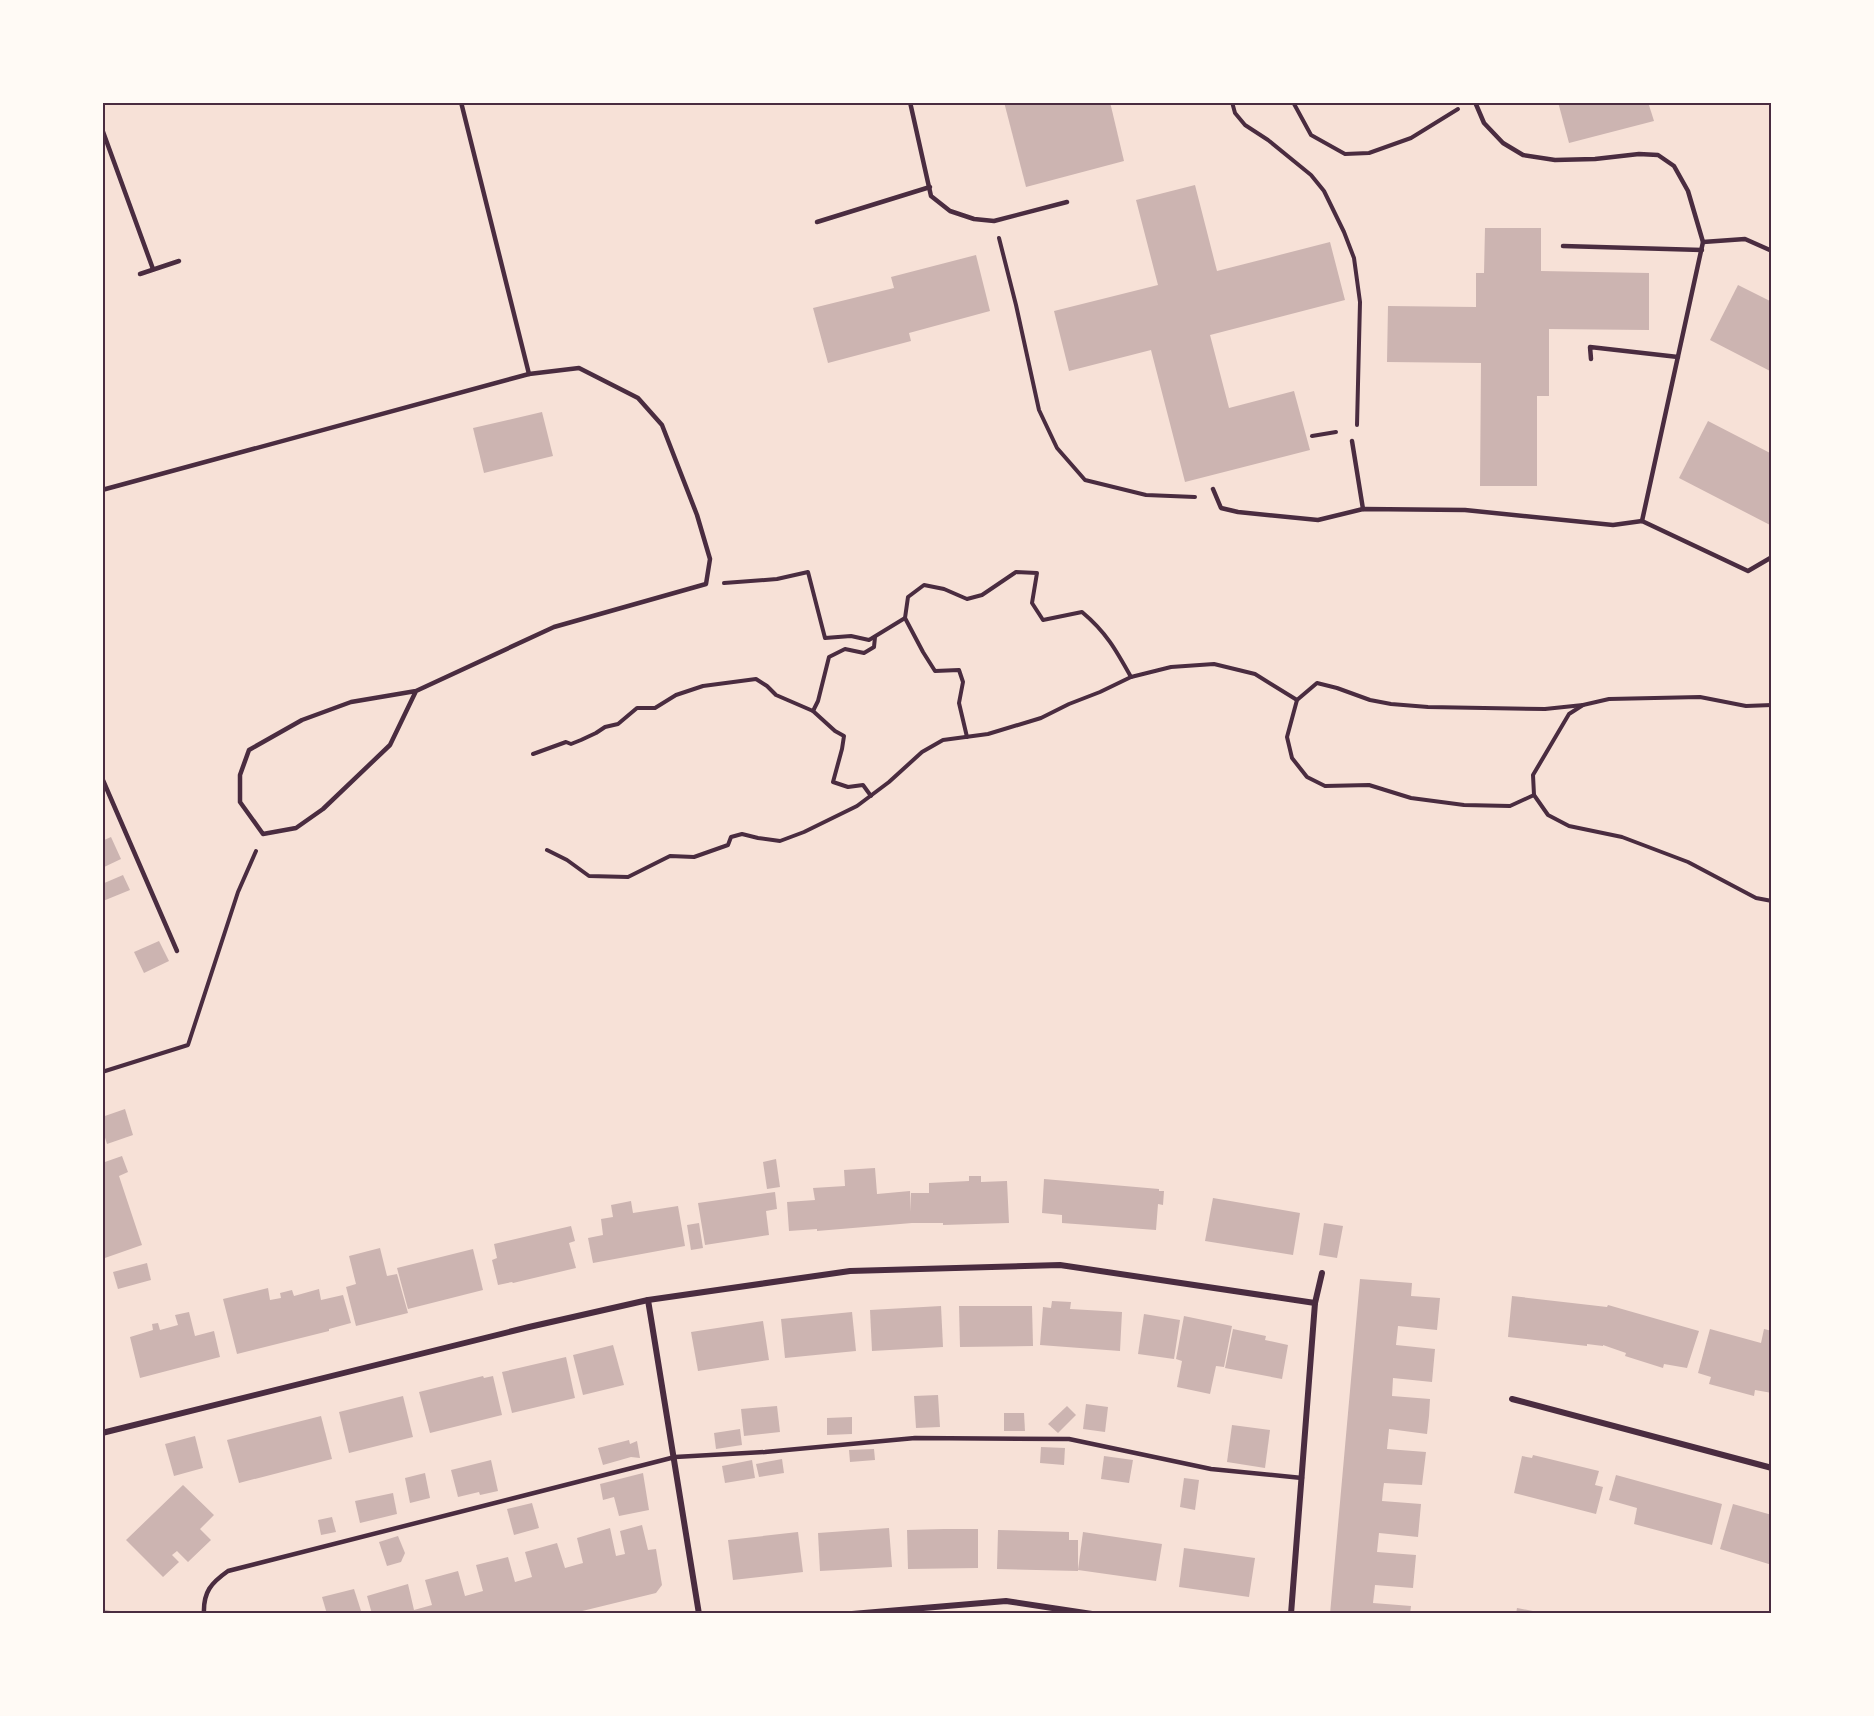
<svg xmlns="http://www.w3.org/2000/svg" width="1874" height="1716" viewBox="0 0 1874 1716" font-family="'Open Sans',sans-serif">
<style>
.building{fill:#ccb4b1}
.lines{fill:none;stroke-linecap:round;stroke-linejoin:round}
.path{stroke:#4a2c40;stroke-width:4}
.service{stroke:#4a2c40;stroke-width:4.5}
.minor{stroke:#4a2c40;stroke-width:6}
.neatline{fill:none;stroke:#4a2c40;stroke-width:2}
</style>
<rect width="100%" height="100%" fill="#f7e1d7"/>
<g class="building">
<polygon points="1004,102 1110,102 1124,161 1026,187"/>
<polygon points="1558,102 1648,102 1654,121 1569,143"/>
<polygon points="1195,185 1217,271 1330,242 1345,300 1210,335 1229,408 1294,391 1310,450 1185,482 1151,350 1069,371 1054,311 1158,285 1136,200"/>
<polygon points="1485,228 1541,228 1541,271 1649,273 1649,330 1549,329 1549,396 1537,396 1537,486 1480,486 1481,363 1387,362 1388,306 1476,307 1476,273 1484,273"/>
<polygon points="976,255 990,311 909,333 911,341 828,363 813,308 894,288 891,277"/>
<polygon points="1738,285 1772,302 1772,372 1710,340"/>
<polygon points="542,412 553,456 484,473 473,428"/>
<polygon points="1708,421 1772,454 1772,526 1679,478"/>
<polygon points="111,837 121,859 102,868 102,841"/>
<polygon points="123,875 130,890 103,901 102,884"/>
<polygon points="159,941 169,961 144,973 134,952"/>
<polygon points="125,1109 133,1135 107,1144 102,1128 102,1117"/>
<polygon points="122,1156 128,1172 119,1176 142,1245 102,1259 102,1163"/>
<polygon points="776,1159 780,1187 767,1189 763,1162"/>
<polygon points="875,1168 877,1194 910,1191 911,1212 911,1193 929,1193 929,1183 969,1181 969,1176 981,1176 981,1182 1007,1181 1009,1223 943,1225 943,1223 912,1223 817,1231 817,1229 789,1231 787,1202 815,1200 813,1188 845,1186 844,1170"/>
<polygon points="1044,1179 1159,1189 1159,1191 1164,1191 1163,1205 1158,1204 1156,1230 1062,1223 1062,1215 1042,1213"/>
<polygon points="775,1192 777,1209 766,1211 769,1235 705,1245 698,1203"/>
<polygon points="1213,1198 1300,1213 1293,1255 1205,1241"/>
<polygon points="631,1201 633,1213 678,1206 685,1246 593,1263 588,1238 603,1235 601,1219 613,1217 611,1205"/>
<polygon points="699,1223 703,1248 691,1250 687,1225"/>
<polygon points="1324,1223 1343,1226 1337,1258 1319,1255"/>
<polygon points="571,1226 575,1241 569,1243 576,1268 513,1283 512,1282 498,1285 492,1260 497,1258 494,1244"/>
<polygon points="380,1248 387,1276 397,1274 408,1313 356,1326 346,1287 356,1284 349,1256"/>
<polygon points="473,1249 483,1290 408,1309 397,1268"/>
<polygon points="147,1263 151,1280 118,1289 113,1272"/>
<polygon points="1360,1279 1412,1283 1411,1296 1440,1298 1437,1330 1398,1326 1396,1345 1435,1349 1432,1382 1393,1378 1392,1396 1430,1399 1429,1416 1427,1434 1389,1429 1387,1449 1426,1452 1422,1485 1384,1483 1383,1490 1382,1501 1421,1504 1418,1537 1379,1533 1377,1552 1416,1555 1413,1588 1375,1585 1373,1603 1411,1606 1410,1614 1330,1614"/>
<polygon points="268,1288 270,1300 281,1298 280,1293 292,1290 294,1296 319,1289 321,1300 343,1295 351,1323 329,1329 329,1331 237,1354 223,1299"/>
<polygon points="1512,1296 1607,1307 1608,1305 1699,1331 1687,1368 1664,1364 1663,1368 1625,1356 1626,1353 1603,1345 1603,1346 1587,1344 1587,1346 1508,1337"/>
<polygon points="1052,1301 1071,1302 1070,1309 1122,1312 1120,1351 1040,1345 1043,1307 1051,1308"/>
<polygon points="941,1306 943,1347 872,1351 870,1310"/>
<polygon points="959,1306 1032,1306 1033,1346 960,1347"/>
<polygon points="189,1312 195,1336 214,1331 220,1357 140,1378 130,1337 153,1330 152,1324 158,1323 160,1330 178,1325 175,1315"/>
<polygon points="852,1312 856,1351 785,1358 781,1319"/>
<polygon points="1144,1314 1180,1320 1174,1359 1138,1354"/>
<polygon points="1184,1316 1232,1326 1224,1367 1216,1366 1210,1394 1177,1387 1182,1361 1176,1359"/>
<polygon points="763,1321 769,1360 698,1371 691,1332"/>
<polygon points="1233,1329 1266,1336 1265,1340 1288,1345 1282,1379 1225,1368"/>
<polygon points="1710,1329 1761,1343 1764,1329 1772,1331 1772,1393 1755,1390 1754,1396 1709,1384 1711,1377 1698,1373"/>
<polygon points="613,1345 624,1385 583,1395 573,1355"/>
<polygon points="566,1357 575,1398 512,1413 502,1372"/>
<polygon points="483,1376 484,1378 493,1376 502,1415 430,1433 419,1392"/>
<polygon points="938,1395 940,1427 916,1428 914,1396"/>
<polygon points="403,1396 413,1437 349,1453 339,1412"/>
<polygon points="1086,1404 1108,1407 1105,1432 1083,1429"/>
<polygon points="777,1406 780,1432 744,1436 741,1409"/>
<polygon points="1067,1406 1076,1415 1058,1433 1048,1424"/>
<polygon points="1004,1413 1024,1413 1025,1431 1004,1431"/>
<polygon points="321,1416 332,1459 239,1483 227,1440"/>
<polygon points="852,1417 852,1434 827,1435 827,1418"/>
<polygon points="1232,1425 1270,1430 1265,1468 1227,1462"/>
<polygon points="740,1429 742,1445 716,1449 714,1433"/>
<polygon points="195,1436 203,1468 174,1476 165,1444"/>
<polygon points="629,1440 630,1444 637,1441 640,1458 631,1457 603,1465 598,1448"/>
<polygon points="1041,1447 1065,1448 1064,1465 1040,1463"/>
<polygon points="874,1449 875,1460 850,1462 849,1450"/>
<polygon points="1533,1455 1599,1471 1595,1485 1603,1487 1596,1514 1514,1493 1522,1456 1532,1458"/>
<polygon points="1104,1456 1133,1460 1129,1483 1101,1479"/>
<polygon points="782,1459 784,1473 759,1477 756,1464"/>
<polygon points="491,1460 498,1491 480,1495 479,1492 458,1497 451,1470"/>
<polygon points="752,1460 755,1478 725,1483 722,1466"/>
<polygon points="425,1473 430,1498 410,1503 405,1478"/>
<polygon points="643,1473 649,1510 619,1516 614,1497 603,1500 600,1484"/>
<polygon points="1616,1475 1722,1504 1712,1545 1634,1524 1637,1508 1609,1500"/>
<polygon points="1184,1478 1199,1480 1195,1510 1180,1507"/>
<polygon points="183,1485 214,1515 200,1529 211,1540 188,1562 177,1551 172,1555 179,1562 163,1577 126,1540"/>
<polygon points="393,1493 397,1514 360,1523 355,1501"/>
<polygon points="532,1503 539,1528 514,1535 507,1509"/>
<polygon points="1733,1504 1772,1515 1772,1565 1720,1549"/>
<polygon points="332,1517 336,1532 321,1535 318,1520"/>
<polygon points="642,1525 648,1550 656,1549 662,1585 656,1593 570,1614 372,1614 367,1596 408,1584 414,1610 432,1605 425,1580 458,1571 465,1596 483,1591 476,1565 508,1557 515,1582 532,1577 525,1552 557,1543 565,1568 583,1563 577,1538 610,1528 616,1556 625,1554 620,1531"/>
<polygon points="889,1528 892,1567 820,1571 818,1533"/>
<polygon points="944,1529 978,1529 978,1568 908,1569 907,1530"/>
<polygon points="998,1530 1069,1532 1069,1540 1078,1540 1078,1571 997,1569"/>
<polygon points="798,1532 803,1572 733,1580 728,1540"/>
<polygon points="1083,1532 1162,1544 1156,1581 1078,1570"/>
<polygon points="398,1536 405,1553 401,1562 387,1566 379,1542"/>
<polygon points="1184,1548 1255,1558 1249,1597 1179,1587"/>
<polygon points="354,1589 362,1614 327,1614 322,1597"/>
<polygon points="1517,1608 1543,1613 1542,1614 1516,1614"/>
<polygon points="102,1609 120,1613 120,1614 102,1614"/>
</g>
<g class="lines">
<g class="path">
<polyline points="1232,102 1235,113 1245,125 1268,140 1311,175 1324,191 1344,232 1354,258 1360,302 1357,425"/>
<polyline points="1293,102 1311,135 1345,154 1369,153 1411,138 1458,109"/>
<polyline points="999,238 1016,305 1039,410 1057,448 1085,480 1146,495 1195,497"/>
<polyline points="1312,436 1336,432"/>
<path d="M724 583 777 579 808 572 825 638 851 636 869 640 905 618 908 597 924 585 944 589 967 599 982 595 1016 572 1037 573 1032 603 1043 620 1082 612C1106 632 1116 650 1131 677L1171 667 1214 664 1255 674 1297 700"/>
<polyline points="905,618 923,652 935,671 959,670 963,682 959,703 967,737"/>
<polyline points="1772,705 1746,706 1700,697 1609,699 1583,705 1569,714 1533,775 1534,795 1548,815 1569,826 1622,837 1688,862 1756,898 1772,901"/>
<polyline points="813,711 835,731 844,736 842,749 833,782 848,787 863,785 871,796"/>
<polyline points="533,754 566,742 571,744 581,740 596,733 605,727 618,724 637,708 655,708 676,695 703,686 756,679 767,686 776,695 813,711 818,701 829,657 845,649 864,653 874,647 875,637"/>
<polyline points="1534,795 1510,806 1464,805 1411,798 1369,785 1325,786 1307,777 1292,758 1287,737 1297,700 1317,683 1337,688 1370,700 1391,704 1428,707 1545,709 1583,705"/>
<polyline points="547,850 567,860 589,876 628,877 670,856 694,857 728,845 731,837 742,834 758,838 780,841 804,832 857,806 889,782 922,752 943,740 988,734 1041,718 1069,704 1100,692 1131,677"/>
<polyline points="102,1072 188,1045 238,892 256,851"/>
</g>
<g class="service">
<polyline points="461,102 529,374"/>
<polyline points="910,102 931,196 950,211 974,219 994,221 1067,202"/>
<polyline points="1475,102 1484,123 1503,143 1523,155 1555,160 1595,159 1639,154 1658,155 1674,166 1688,191 1703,242 1642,521"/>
<polyline points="102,129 153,269"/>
<polyline points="817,222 930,187"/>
<polyline points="1703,242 1745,239 1772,251"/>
<polyline points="1563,246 1702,250"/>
<polyline points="140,274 179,261"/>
<polyline points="1591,359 1590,347 1678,357"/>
<polyline points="1352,441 1363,509"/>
<polyline points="1213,489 1221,508 1238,512 1318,520 1363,509 1465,510 1613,525 1642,521 1748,571 1772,557"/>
<polyline points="102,490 529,374 579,368 638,398 662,425 697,515 710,559 706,584 554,627 416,691 351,702 302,720 249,750 240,775 240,802 263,834 296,828 323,809 390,745 416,691"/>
<polyline points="102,778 177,951"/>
<path d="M204 1614C203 1592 211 1583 228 1571L675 1457 765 1452 915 1438 1069 1439 1211 1469 1302 1478"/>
</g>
<g class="minor">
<polyline points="648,1300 699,1614"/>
<polyline points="1512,1399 1772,1468"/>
<polyline points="102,1433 529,1327 648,1300 850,1271 1060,1265 1315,1303"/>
<polyline points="852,1614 1006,1601 1092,1614"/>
<polyline points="1291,1614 1315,1303 1322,1273"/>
</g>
</g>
<rect width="1874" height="1716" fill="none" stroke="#fffaf5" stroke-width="207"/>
<rect x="104" y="104" width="1666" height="1508" class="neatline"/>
</svg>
